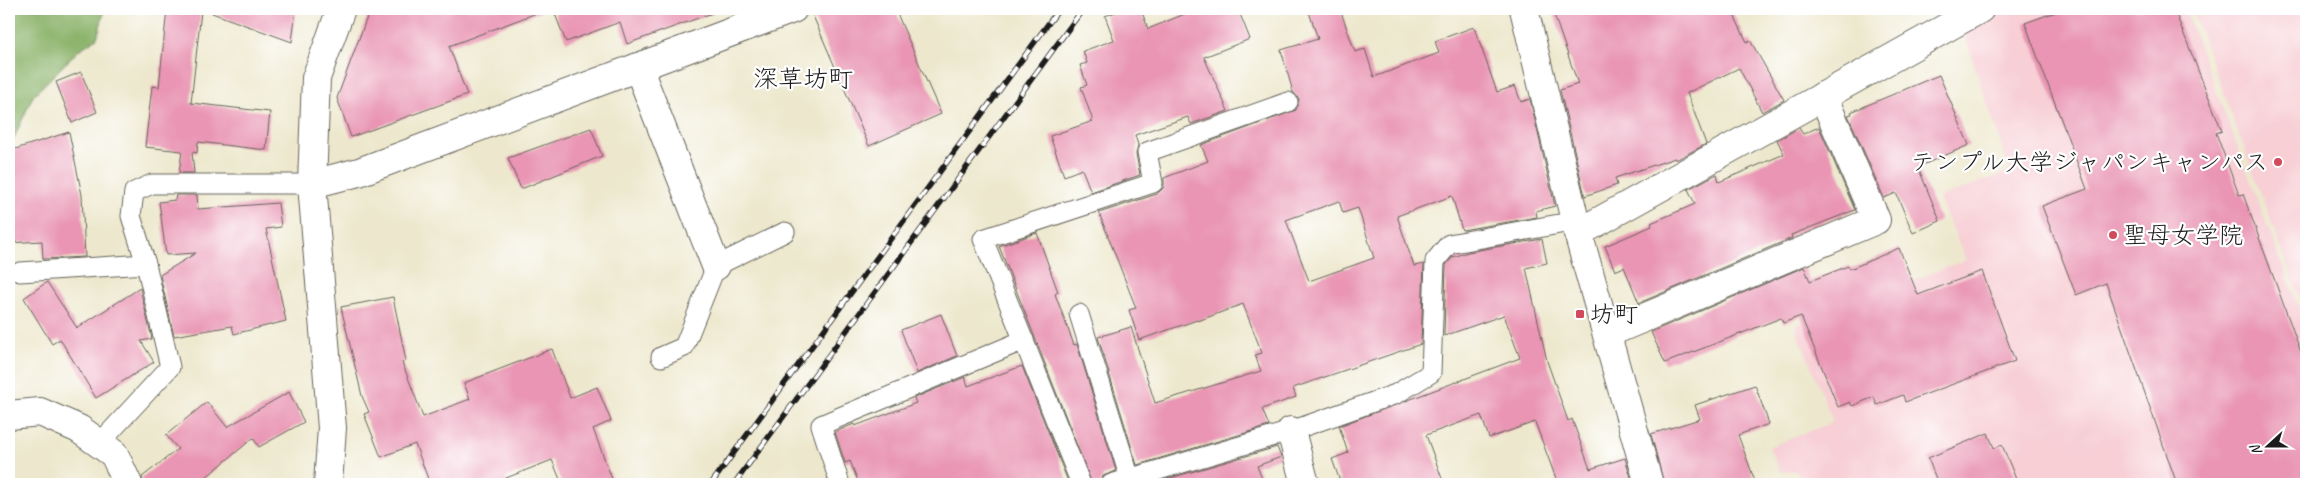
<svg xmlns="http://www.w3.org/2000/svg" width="2315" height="493" viewBox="0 0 2315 493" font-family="Caveat,'Klee One',sans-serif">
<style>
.built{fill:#f7cfd5}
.forest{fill:#8ab269;stroke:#536742}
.building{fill:#e995b3;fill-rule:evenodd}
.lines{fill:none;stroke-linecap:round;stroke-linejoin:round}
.service-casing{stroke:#65635a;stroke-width:21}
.minor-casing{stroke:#65635a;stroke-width:30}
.tertiary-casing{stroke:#65635a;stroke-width:30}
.service{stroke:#fff;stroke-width:19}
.minor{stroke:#fff;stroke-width:28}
.tertiary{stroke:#fff;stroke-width:28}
.rail-casing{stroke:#1c1c1c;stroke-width:5.5}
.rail{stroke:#fff;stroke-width:4;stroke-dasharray:11;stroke-linecap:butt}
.poi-dot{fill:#d1495b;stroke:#fff;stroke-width:2}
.labels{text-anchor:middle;stroke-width:4.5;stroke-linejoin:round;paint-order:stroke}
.poi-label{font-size:24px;fill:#1c1c1c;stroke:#fff;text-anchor:start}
.neighbourhood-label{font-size:25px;fill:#1c1c1c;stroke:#fff}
</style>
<rect width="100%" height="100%" fill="#fff"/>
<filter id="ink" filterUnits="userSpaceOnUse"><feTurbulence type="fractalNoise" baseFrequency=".02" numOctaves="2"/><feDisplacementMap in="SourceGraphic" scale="10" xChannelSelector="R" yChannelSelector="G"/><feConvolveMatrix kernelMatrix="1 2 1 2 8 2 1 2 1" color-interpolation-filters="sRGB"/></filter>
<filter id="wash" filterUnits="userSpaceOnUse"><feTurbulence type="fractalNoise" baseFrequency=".0096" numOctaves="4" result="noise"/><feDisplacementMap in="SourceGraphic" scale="20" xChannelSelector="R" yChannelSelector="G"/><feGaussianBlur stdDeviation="1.12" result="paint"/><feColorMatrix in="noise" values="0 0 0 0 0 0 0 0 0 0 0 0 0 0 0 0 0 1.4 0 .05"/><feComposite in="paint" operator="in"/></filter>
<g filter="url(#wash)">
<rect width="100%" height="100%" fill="#ede8cd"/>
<g class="built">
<polygon points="2008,9 2185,9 2306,326 2306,484 1813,484 1794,471 1780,471 1769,447 1833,422 1795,326 1966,260 1939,198 2010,171 1963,31"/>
<polygon points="2192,9 2306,9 2306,315"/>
</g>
<polygon class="forest" points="9,9 105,9 97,38 79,50 33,96 9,149"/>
<g id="blocks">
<g class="building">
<polygon points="167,9 201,11 191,103 270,112 266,150 198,142 197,153 192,152 194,173 179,173 182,151 145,147 152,86 159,87"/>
<polygon points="213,9 296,9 292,42 212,13"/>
<polygon points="370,9 542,9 542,11 449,46 467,95 351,137 337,98"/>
<polygon points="553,9 715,9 715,12 627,44 620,22 566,42"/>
<polygon points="810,9 895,9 941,114 869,146"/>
<polygon points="1124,9 1141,9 1148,29 1197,9 1238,9 1250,39 1204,57 1228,111 1191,124 1188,117 1135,135 1138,145 1136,154 1140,175 1091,192 1082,169 1064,176 1050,136 1093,121 1081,87 1087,85 1080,65 1087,63 1083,51 1114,40 1105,16"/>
<path d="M1308 9H1340L1355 52 1365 49 1374 77 1439 53 1435 41 1474 27 1497 92 1515 86 1521 102 1530 99 1555 206 1536 211 1537 217 1462 230 1452 196 1397 216 1414 266 1424 264 1421 344 1293 388 1296 397 1262 409 1269 426 1137 465 1098 337 1131 327 1155 403 1261 371 1255 355 1262 353 1243 304 1198 321 1197 320 1139 340 1129 310 1136 308 1099 213 1157 194 1164 187V178L1208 161 1201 145 1296 110 1299 99 1293 92 1281 50 1318 39ZM1339 201 1343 213 1358 208 1374 258 1309 281 1286 220Z"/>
<polygon points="1552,9 1731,9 1747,42 1750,40 1784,100 1762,112 1739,68 1687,93 1706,144 1676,160 1675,158 1615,178 1617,185 1585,196 1560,90 1578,84"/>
<polygon points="2064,9 2174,9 2222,131 2216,133 2239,195 2243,194 2306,366 2306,484 2177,484 2106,283 2076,295 2042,206 2087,189 2025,23"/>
<polygon points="81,72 97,112 72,123 56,82"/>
<polygon points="1939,75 1969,145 1918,167 1940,221 1913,233 1896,193 1884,198 1848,115 1852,114 1851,112"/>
<polygon points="1819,127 1855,210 1791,235 1792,238 1639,303 1624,267 1615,271 1605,246 1652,226 1651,223 1695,204 1688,189 1717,174 1719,182 1784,154 1777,140 1799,128 1803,134"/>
<polygon points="591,128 602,156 521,189 508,158"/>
<polygon points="69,132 82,195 85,257 43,259 42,241 9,243 9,151"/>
<polygon points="176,195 197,195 198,209 278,203 281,227 266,229 286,321 234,334 232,326 174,336 160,275 196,253 166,255 159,202 175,200"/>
<polygon points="1037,233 1058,292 1055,294 1074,345 1077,344 1116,471 1103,476 1100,484 1092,484 999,246"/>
<polygon points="1542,239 1547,263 1526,268 1547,361 1568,421 1572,419 1590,469 1625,458 1633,484 1558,484 1535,422 1489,438 1481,415 1426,435 1444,484 1341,484 1332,459 1348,453 1339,426 1520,358 1504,315 1444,336 1446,265 1453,257 1468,252"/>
<polygon points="1899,248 1918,295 1982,271 2015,361 1905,402 1903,395 1877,405 1874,397 1852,406 1850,402 1838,407 1801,316 1783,323 1781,318 1665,363 1651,332 1804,267 1810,281 1848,266 1850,269"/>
<polygon points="47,282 77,328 140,288 152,339 141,341 154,362 96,398 60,339 52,344 24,298"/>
<polygon points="393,297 406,361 402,362 423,417 470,399 464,383 552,349 570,398 597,387 611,421 593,429 614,484 562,484 552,460 506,478 508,484 430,484 415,444 381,457 364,414 369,412 362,396 341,307"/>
<polygon points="941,314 957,356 917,373 901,330"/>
<polygon points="1022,366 1069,484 859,484 850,461 845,463 835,432 854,424 855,426 916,403 914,398 965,377 968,386"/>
<polygon points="1755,385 1769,424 1738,435 1756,484 1664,484 1651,434 1700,419 1695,405"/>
<polygon points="289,392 304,422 259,447 253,438 198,484 143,484 142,477 178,449 166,435 207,402 227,427"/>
<polygon points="1988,433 1994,448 2002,445 2018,484 1938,484 1928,458"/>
<polygon points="1277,447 1281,457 1257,466 1264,484 1150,484"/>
</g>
</g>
</g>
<g filter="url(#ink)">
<use href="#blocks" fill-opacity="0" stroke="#65635a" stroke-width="1"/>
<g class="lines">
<defs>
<g id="service">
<polyline points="20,272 146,264"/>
<polyline points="1079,314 1130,479"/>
<polyline points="661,357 684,347 716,266 785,232"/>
<polyline points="100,443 170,367 146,264 131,216 134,192 152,184 312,184"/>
<polyline points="840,484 821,425 1024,340"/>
<polyline points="1081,484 983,239 1153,183 1147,152 1288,102"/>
<polyline points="1111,484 1291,431 1396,394 1431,373 1435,261 1449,244 1576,221"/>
</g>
<g id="minor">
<polyline points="1524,9 1578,233 1980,9"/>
<polyline points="638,67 716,266"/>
<polyline points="312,184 359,172 793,9"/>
<polyline points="1608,333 1876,220 1823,96"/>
<polyline points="9,415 40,412 79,429 114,454 128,484"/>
<polyline points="1291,431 1305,484"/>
<polyline points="328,484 332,428 312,184 316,78 341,9"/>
</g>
<polyline id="tertiary" points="1578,233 1649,484"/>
</defs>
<use href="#service" class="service-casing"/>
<use href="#minor" class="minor-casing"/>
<use href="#tertiary" class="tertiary-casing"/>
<use href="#service" class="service"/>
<use href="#minor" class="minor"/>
<use href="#tertiary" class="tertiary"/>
<defs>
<g id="rail">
<polyline points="711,484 1059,9"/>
<polyline points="734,484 1083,9"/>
</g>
</defs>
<use href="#rail" class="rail-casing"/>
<use href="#rail" class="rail"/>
</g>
</g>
<g class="poi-dot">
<circle cx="2278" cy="162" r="5"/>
<circle cx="2113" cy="235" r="5"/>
<rect x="1575" y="309" width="10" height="10" rx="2.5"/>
</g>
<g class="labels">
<g class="poi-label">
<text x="2268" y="170" text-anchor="end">テンプル大学ジャパンキャンパス</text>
<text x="2123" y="243">聖母女学院</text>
<text x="1590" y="322">坊町</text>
</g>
<g class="neighbourhood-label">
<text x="803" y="87">深草坊町</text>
</g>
</g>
<rect width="2315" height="493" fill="none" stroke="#fff" stroke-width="30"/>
<g transform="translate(2268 446) rotate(249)" stroke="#ffffff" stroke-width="4" paint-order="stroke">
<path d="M0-4L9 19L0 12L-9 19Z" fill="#1c1c1c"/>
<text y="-8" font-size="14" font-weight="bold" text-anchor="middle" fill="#1c1c1c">N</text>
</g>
</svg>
